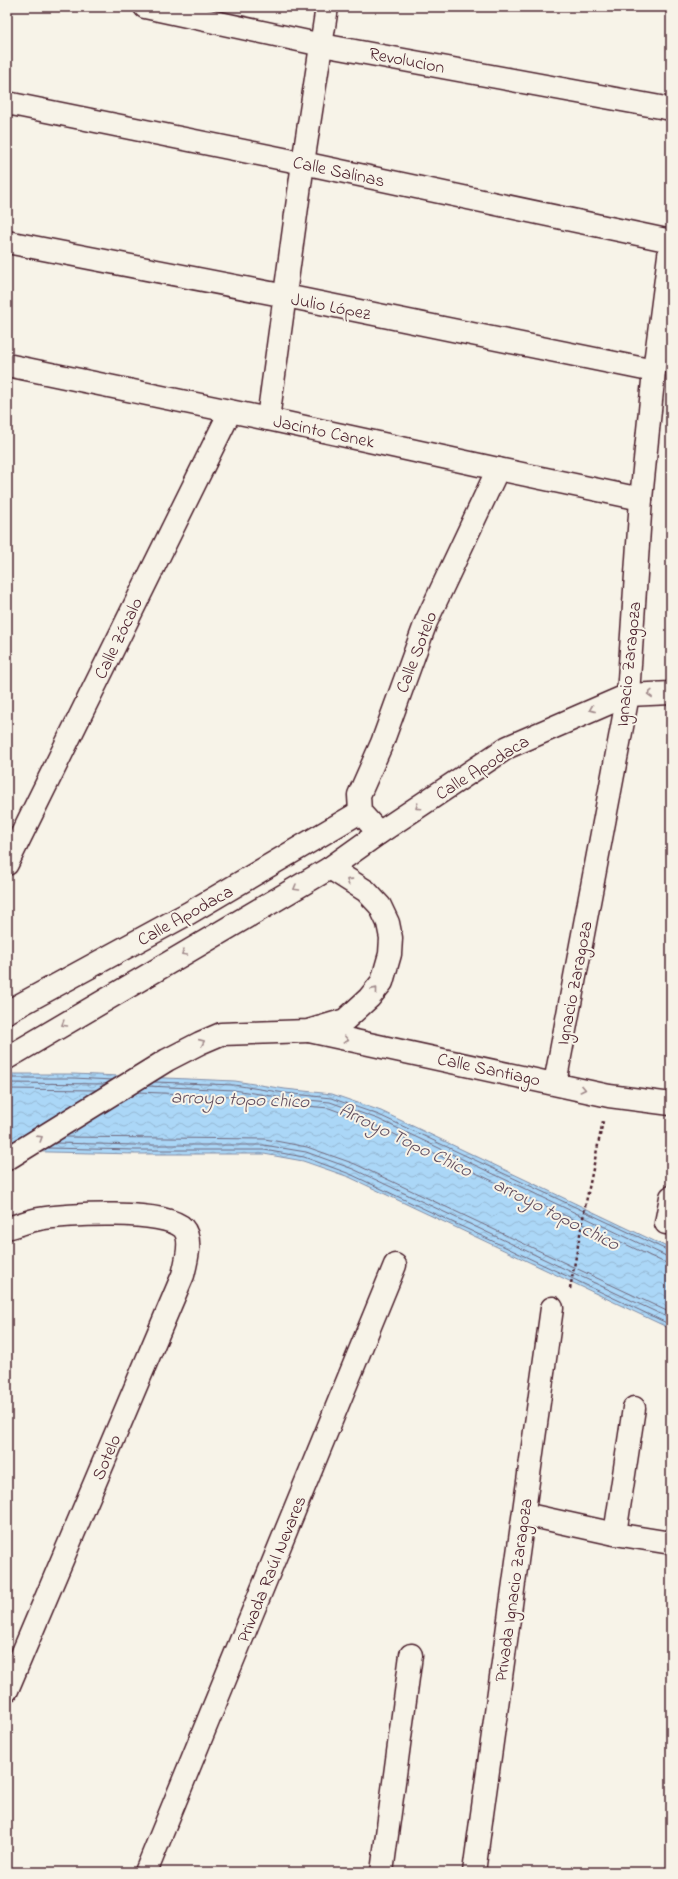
<svg xmlns="http://www.w3.org/2000/svg" width="678" height="1879" viewBox="0 0 678 1879" font-family="'Indie Flower',sans-serif">
<style>
.water{fill:url(#water-waves);stroke:#848da5}
.lines{fill:none;stroke-linecap:round;stroke-linejoin:round}
.shore{stroke:#71697d;stroke-width:1}
.minor-casing{stroke:#4a1f2b;stroke-width:25}
.major-casing{stroke:#4a1f2b;stroke-width:25}
.path{stroke:#4a1f2b;stroke-width:2.5;stroke-dasharray:3 3;stroke-linecap:butt}
.minor{stroke:#f7f3e8;stroke-width:22}
.major{stroke:#f7f3e8;stroke-width:22}
.oneway{stroke:#a0898a}
.labels{text-anchor:middle;stroke-width:4;stroke-linejoin:round;paint-order:stroke}
.street-label{font-size:18px;fill:#4a1f2b;stroke:#f7f3e8}
.water-label{font-size:19px;font-style:italic;fill:#624d5e;stroke:#f7f3e8}
</style>
<defs>
<pattern id="water-waves" width="16" height="10" patternUnits="userSpaceOnUse"><rect width="16" height="10" fill="#abd7f7"/><path d="M0 5q4-4 8 0t8 0" fill="none" stroke="#95b8d4"/></pattern>
</defs>
<rect width="100%" height="100%" fill="#f7f3e8"/>
<filter id="ink" filterUnits="userSpaceOnUse"><feTurbulence type="fractalNoise" baseFrequency=".025" numOctaves="2"/><feDisplacementMap in="SourceGraphic" scale="8" xChannelSelector="R" yChannelSelector="G"/><feConvolveMatrix kernelMatrix="1 2 1 2 8 2 1 2 1" color-interpolation-filters="sRGB"/></filter>
<g filter="url(#ink)">
<polygon class="water" points="7,1074 73,1074 235,1081 285,1089 332,1094 381,1111 671,1249 671,1329 349,1177 303,1161 264,1154 135,1154 7,1151"/>
<g class="lines">
<g class="shore">
<polyline points="7,1078 73,1078 113,1080"/>
<polyline points="155,1082 234,1085 285,1093 331,1098 379,1115 671,1252"/>
<polyline points="7,1083 105,1084"/>
<polyline points="147,1086 234,1090 284,1098 330,1102 378,1119 666,1256 671,1257"/>
<polyline points="7,1089 96,1090"/>
<polyline points="138,1092 233,1096 283,1104 329,1108 375,1125 663,1262 671,1263"/>
<polyline points="65,1137 265,1139 307,1147 355,1164 671,1313"/>
<polyline points="56,1143 135,1145 264,1145 306,1152 353,1169 671,1319"/>
<polyline points="48,1148 135,1150 264,1150 304,1157 350,1174 671,1325"/>
</g>
<defs>
<g id="minor">
<polyline points="145,7 322,45 671,109"/>
<polyline points="7,103 303,163 671,241"/>
<polyline points="7,242 286,296 654,371"/>
<polyline points="7,365 268,419 498,469 641,499"/>
<polyline points="268,419 303,163 327,7"/>
<polyline points="379,833 360,812 359,795 382,743 426,622 498,469"/>
<polyline points="7,864 230,412"/>
<polyline points="7,1012 189,913 360,812"/>
<polyline points="555,1083 628,695 641,499 654,371 671,240"/>
<polyline points="666,1223 671,1197"/>
<path d="M7 1228C18 1225 29 1221 39 1219 66 1214 165 1209 183 1228 193 1239 186 1263 183 1275L7 1690"/>
<polyline points="524,1514 615,1534 671,1543"/>
<polyline points="615,1534 634,1408"/>
<polyline points="146,1872 395,1265"/>
<polyline points="382,1872 411,1655"/>
<polyline points="474,1872 552,1308"/>
</g>
<g id="major">
<polyline points="309,1031 609,1096 671,1104"/>
<polyline points="7,1058 330,868 379,833 508,747 628,695 671,693"/>
<polyline points="7,1159 167,1060 200,1043 221,1034 308,1031 345,1020 369,998 382,982 390,954 391,938 388,923 380,906 366,891 330,868"/>
</g>
</defs>
<use href="#minor" class="minor-casing"/>
<use href="#major" class="major-casing"/>
<polyline class="path" points="570,1289 585,1207 603,1121"/>
<use href="#minor" class="minor"/>
<use href="#major" class="major"/>
</g>
<defs><path id="oneway-chevron" d="M-2-3.5L2.5 0L-2 3.5" fill="none" stroke-width="1.6" stroke-linecap="round" stroke-linejoin="round"/></defs>
<g class="oneway">
<use href="#oneway-chevron" transform="translate(650 694) rotate(178)"/>
<use href="#oneway-chevron" transform="translate(592 709) rotate(158)"/>
<use href="#oneway-chevron" transform="translate(418 807) rotate(146)"/>
<use href="#oneway-chevron" transform="translate(349 881) rotate(-147)"/>
<use href="#oneway-chevron" transform="translate(296 888) rotate(150)"/>
<use href="#oneway-chevron" transform="translate(184 953) rotate(150)"/>
<use href="#oneway-chevron" transform="translate(375 990) rotate(-51)"/>
<use href="#oneway-chevron" transform="translate(64 1024) rotate(149)"/>
<use href="#oneway-chevron" transform="translate(346 1040) rotate(13)"/>
<use href="#oneway-chevron" transform="translate(202 1042) rotate(-24)"/>
<use href="#oneway-chevron" transform="translate(583 1089) rotate(13)"/>
<use href="#oneway-chevron" transform="translate(40 1138) rotate(-32)"/>
</g>
</g>
<g class="labels">
<g class="street-label">
<text transform="translate(407 60) rotate(11)" y="6">Revolucion</text>
<text transform="translate(339 171) rotate(12)" y="6">Calle Salinas</text>
<text transform="translate(331 306) rotate(11)" y="6">Julio López</text>
<text transform="translate(324 431) rotate(12)" y="6">Jacinto Canek</text>
<text transform="translate(118 638) rotate(-64)" y="6">Calle Zócalo</text>
<text transform="translate(416 652) rotate(-69)" y="6">Calle Sotelo</text>
<text transform="translate(628 664) rotate(-84)" y="6">Ignacio Zaragoza</text>
<text transform="translate(482 767) rotate(-32)" y="6">Calle Apodaca</text>
<text transform="translate(185 915) rotate(-29)" y="6">Calle Apodaca</text>
<text transform="translate(574 983) rotate(-79)" y="6">Ignacio Zaragoza</text>
<text transform="translate(489 1069) rotate(12)" y="6">Calle Santiago</text>
<text transform="translate(106 1457) rotate(-67)" y="6">Sotelo</text>
<text transform="translate(271 1569) rotate(-68)" y="6">Privada Raúl Nevares</text>
<text transform="translate(513 1590) rotate(-82)" y="6">Privada Ignacio Zaragoza</text>
</g>
<g class="water-label">
<text transform="translate(240 1098) rotate(2)" y="7">arroyo topo chico</text>
<text transform="translate(406 1139) rotate(26)" y="7">Arroyo Topo Chico</text>
<text transform="translate(557 1213) rotate(27)" y="7">arroyo topo chico</text>
</g>
</g>
<rect width="678" height="1879" fill="none" stroke="#f7f3e8" stroke-width="24"/>
<rect x="12" y="12" width="654" height="1855" fill="none" stroke="#4a1f2b" stroke-width="1.5" filter="url(#ink)"/>
</svg>
